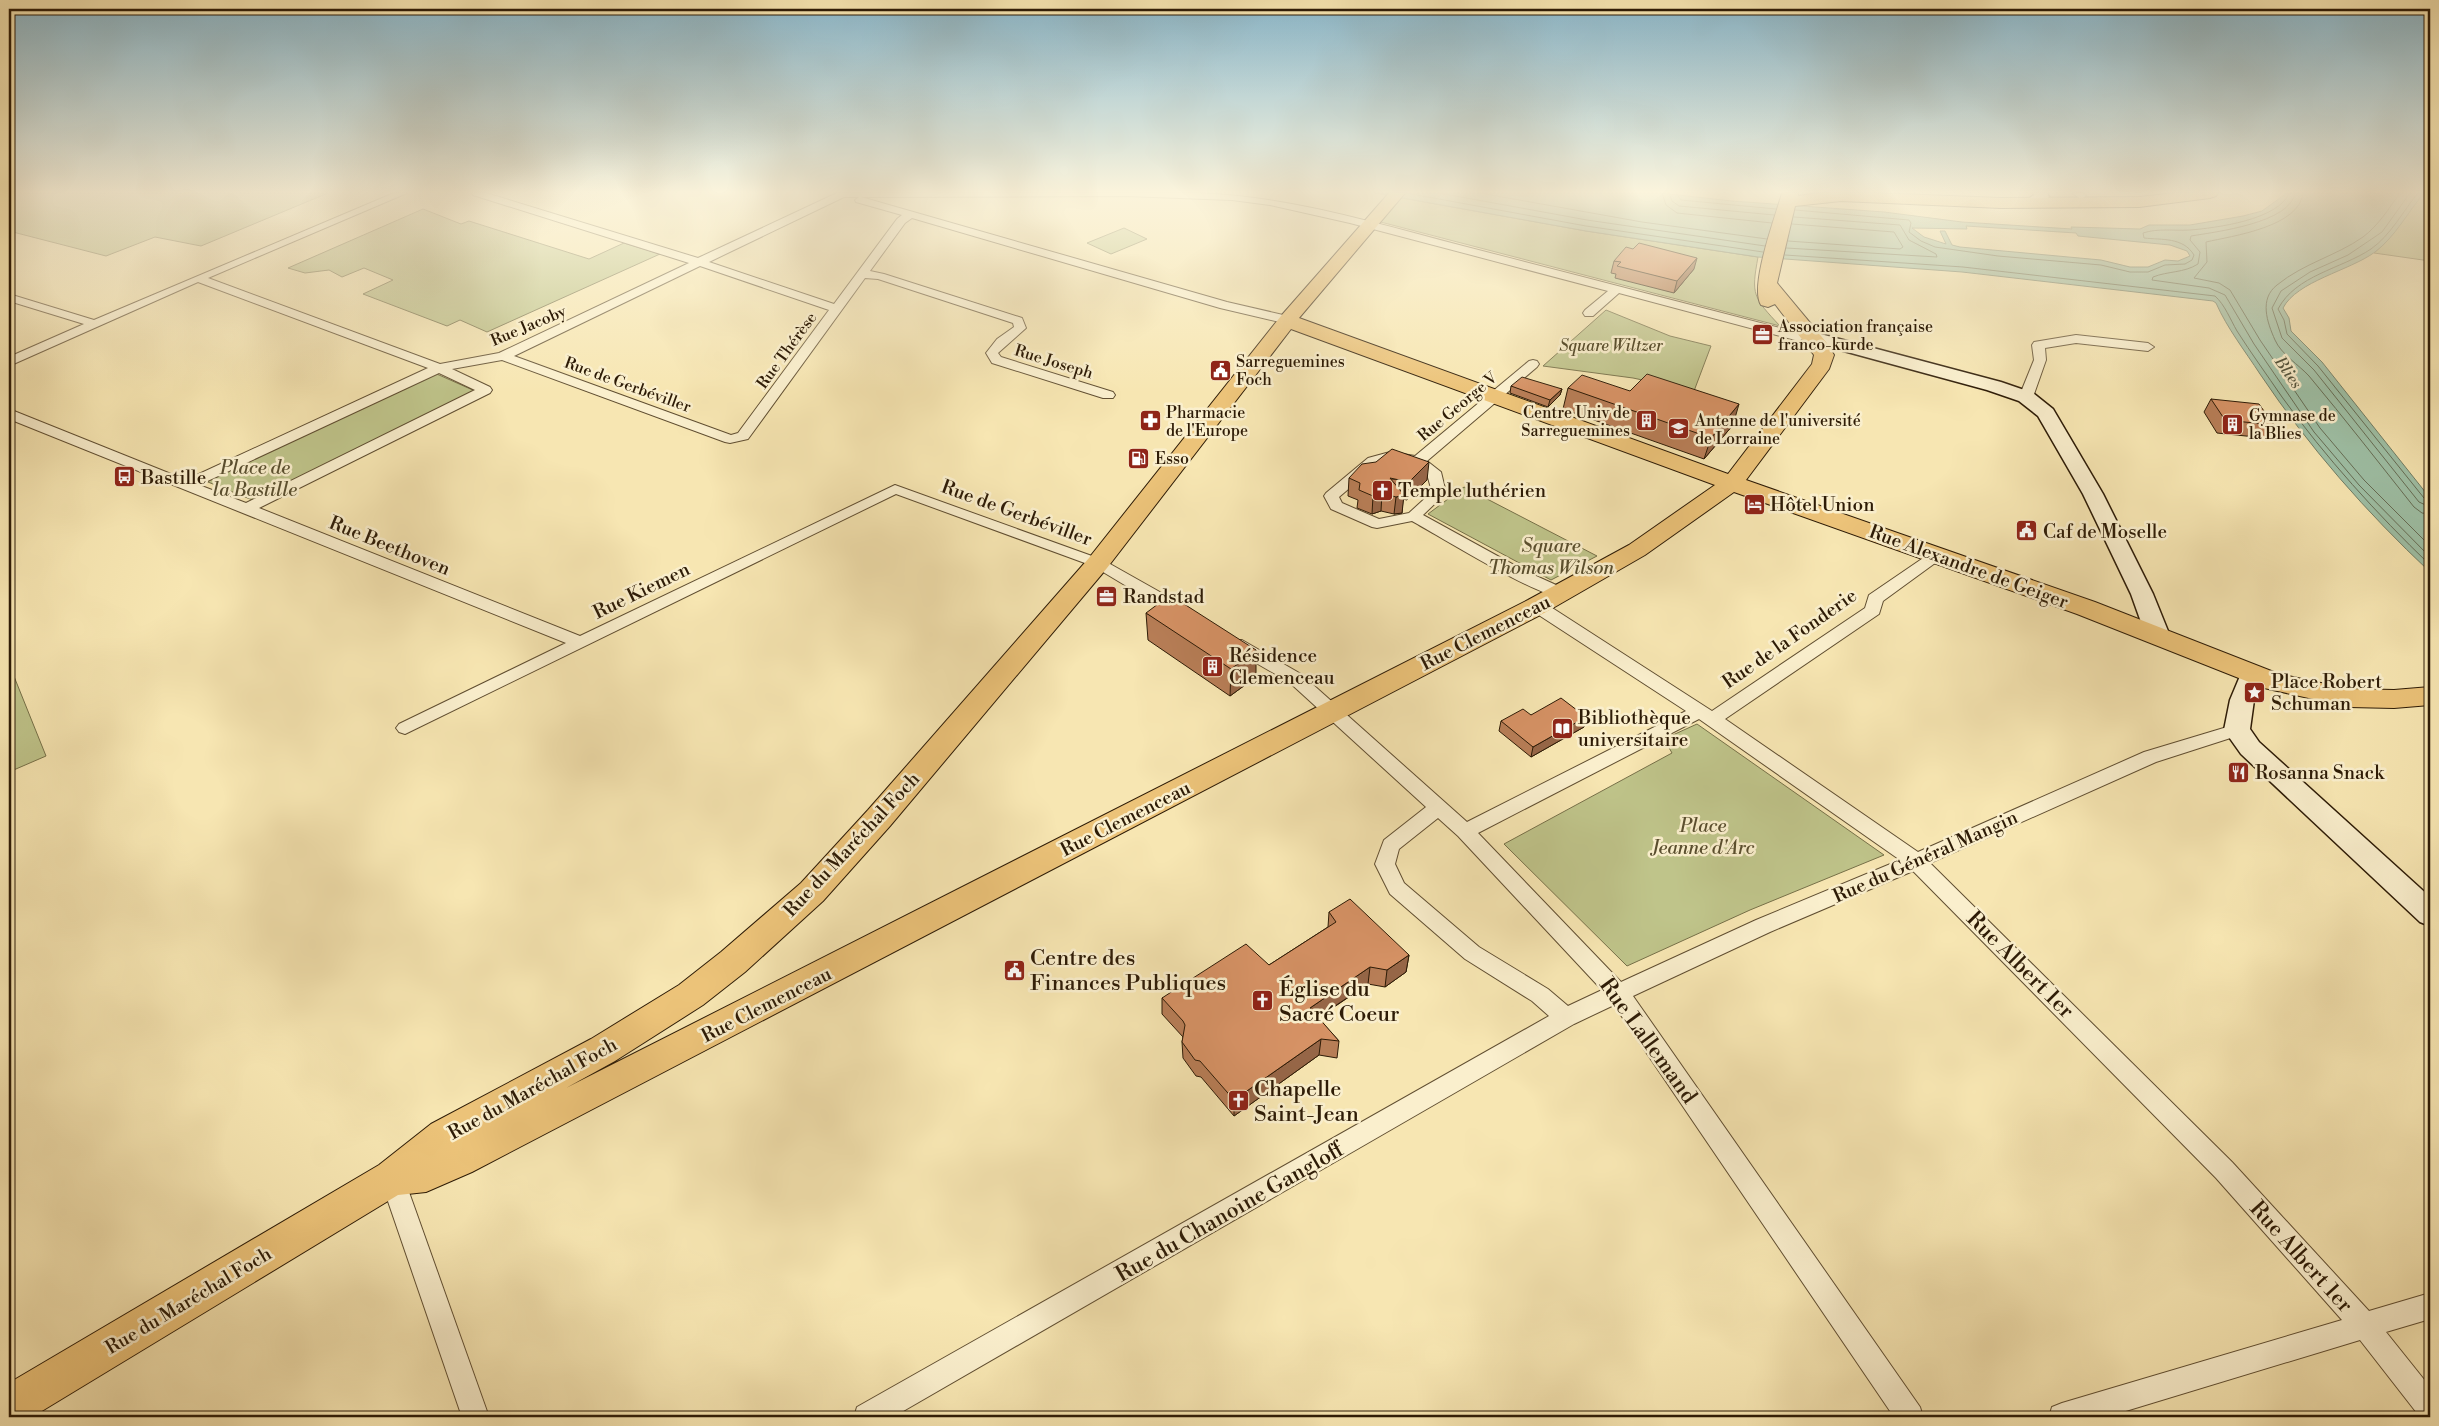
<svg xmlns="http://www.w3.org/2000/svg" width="2439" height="1426" viewBox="0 0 2439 1426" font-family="'Libre Bodoni',serif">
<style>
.green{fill:#bfc48a;stroke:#767048}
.water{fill:#9ec0a6;stroke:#717e66;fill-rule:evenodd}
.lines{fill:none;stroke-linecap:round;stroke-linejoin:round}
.shore{stroke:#666e56;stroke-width:1}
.street-casing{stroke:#604e31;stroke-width:2}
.secondary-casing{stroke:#2d1b06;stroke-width:3}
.primary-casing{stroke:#2d1b06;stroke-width:2}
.street{fill:#faefcd;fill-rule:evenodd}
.secondary{fill:#faefcd;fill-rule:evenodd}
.primary{fill:#ecc379;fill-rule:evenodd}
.wall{fill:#b87e57;stroke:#2d1b06}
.shaded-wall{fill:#966647;stroke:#2d1b06}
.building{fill:#d69265;stroke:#2d1b06}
.labels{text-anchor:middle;stroke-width:5;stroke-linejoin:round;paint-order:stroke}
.far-street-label{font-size:16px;fill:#2d1b06;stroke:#faefcd}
.far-poi-label{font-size:16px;fill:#2d1b06;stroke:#faefcd;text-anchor:start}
.far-park-label{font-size:16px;font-style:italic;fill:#594e2e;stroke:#faefcd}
.far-water-label{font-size:16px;font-style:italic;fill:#55553e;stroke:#faefcd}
.park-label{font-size:19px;font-style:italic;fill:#594e2e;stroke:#faefcd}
.poi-label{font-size:19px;fill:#2d1b06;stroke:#faefcd;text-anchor:start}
.street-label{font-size:19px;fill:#2d1b06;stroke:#faefcd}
.near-poi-label{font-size:22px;fill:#2d1b06;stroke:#faefcd;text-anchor:start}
.near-street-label{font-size:22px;fill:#2d1b06;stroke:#faefcd}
</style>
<rect width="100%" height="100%" fill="#f7e6b2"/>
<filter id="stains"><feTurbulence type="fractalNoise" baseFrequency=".004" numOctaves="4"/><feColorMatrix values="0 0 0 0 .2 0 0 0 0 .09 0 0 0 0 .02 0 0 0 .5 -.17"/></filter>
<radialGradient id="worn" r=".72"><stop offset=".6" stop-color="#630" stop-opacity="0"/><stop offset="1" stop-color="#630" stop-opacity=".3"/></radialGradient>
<g class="green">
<polygon points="9,193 328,193 201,246 155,237 106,256 9,231"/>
<path d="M2424 193H2430V261L2374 253C2394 236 2407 213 2424 193Z"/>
<path d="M1391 196 1586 231 1758 257C1751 295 1753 297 1780 326L1373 220Z"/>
<polygon points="423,209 461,224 469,221 589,259 624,243 660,254 487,332 460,320 447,326 363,294 393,280 364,268 342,277 329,270 305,273 288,268"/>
<polygon points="1124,228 1147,239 1111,254 1087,243"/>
<polygon points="1606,310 1670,336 1711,346 1694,391 1633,378 1543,366"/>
<polygon points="430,371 475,391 255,501 203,480"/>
<polygon points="1464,487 1597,556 1551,580 1428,514"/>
<polygon points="9,664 46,756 9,772"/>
<polygon points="1697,724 1884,855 1750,910 1627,966 1504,844 1672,753 1664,739"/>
</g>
<path class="water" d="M1375 193H1660L1732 201 1884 212 1962 222 2072 229 2071 227 2140 229 2149 225H2190L2243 216 2262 211 2287 193H2424C2408 212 2395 237 2375 252 2349 271 2297 281 2283 308L2289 318 2291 331 2322 362 2430 498V572C2366 512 2309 447 2260 374 2245 351 2227 328 2216 303L2213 301 1962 272 1758 257 1586 231ZM1966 226 2076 233 2078 236 2170 245 2187 251 2190 256 2178 261 2165 260 2148 267H2130L2101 260 1960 247 1952 245 1945 231H1940L1946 244 1924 237 1912 228 1967 229Z"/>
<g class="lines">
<g class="shore">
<polyline points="1406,193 1586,226 1763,252"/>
<polyline points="1439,193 1587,220 1765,246"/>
<polyline points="1480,193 1642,222 1767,239"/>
<polyline points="1662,193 1666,205 1677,213 1772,223"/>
<polyline points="1669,193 1672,201 1679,206 1774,215"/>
<polyline points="1676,193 1681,200 1776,209"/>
<path d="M2295 193C2291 223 2215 232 2191 236L2190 240 2200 252 2198 264C2184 273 2168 271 2153 277L2152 280 2209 288 2225 295 2254 344 2314 432 2359 485 2430 557"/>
<path d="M2303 193C2300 227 2232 236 2206 242L2207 262 2194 278 2219 283 2230 290 2260 340 2320 428 2364 480 2430 546"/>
<path d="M2400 193C2389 208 2379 225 2363 237 2336 256 2304 263 2277 285 2259 299 2267 322 2275 340 2281 354 2299 365 2309 376 2345 419 2379 463 2414 507L2422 513 2430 514"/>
<polyline points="2410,193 2382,232 2348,255 2310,272 2281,291 2272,308 2282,338 2314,370 2419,502 2430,507"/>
<path d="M2418 193C2403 211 2391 235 2371 249 2341 269 2296 275 2278 309L2284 320 2287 334 2318 366 2424 498 2430 500"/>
<path d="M1795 210 1909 220 1911 223 1909 232 1921 241 1935 247 1998 256 2101 265 2130 272H2148L2165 265 2185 264 2192 260 2194 255C2183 237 2162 240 2144 238L2143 233C2158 228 2174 231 2190 230 2215 228 2279 220 2289 193"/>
<polyline points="1788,241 1900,249 1903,247 1894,232 1792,224"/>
<polyline points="1786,248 1937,257 1936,254 1909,240 1900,225 1794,217"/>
<path d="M1785 255 1963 267 2215 296C2225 305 2230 319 2237 331 2251 353 2267 375 2282 397 2326 458 2376 513 2430 565"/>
</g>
<defs>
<g id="street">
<path d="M394 193H407L208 278 440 364 499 353 689 263 473 195 472 193H486L698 258 837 193H1196C1287 196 1375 223 1463 246 1576 275 1690 305 1803 334L1805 337 1799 341 1619 293 1593 316H1585L1583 313 1585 310 1608 291 1350 223 1270 205 1232 200 1127 196 861 197 1227 302 1292 317 1294 320 1288 324 1220 308 912 218 905 223 870 271 884 274 1022 318 1026 328 998 353 1001 357 1113 392 1115 395 1113 398H1103L992 363 986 353 997 339 1014 327 1013 323 878 279 865 278 748 439 730 443 725 442 502 360 452 369 490 387 492 390 490 393 259 508 580 636 895 485 1103 560 1190 609 1192 613 1190 617H1178L1093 566 896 494 405 734 399 732 396 728 399 724 566 643 9 419V410L14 411 186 480 428 368 198 282 9 366V357L84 324 9 301V294L94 320ZM844 197H859L855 200 856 202 902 215 897 219 834 304 709 262ZM700 266 829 310 738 433 731 435 514 356ZM439 373 475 390 246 503 199 485Z"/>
<polygon points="2072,193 2083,193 2086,196 2081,199"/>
<polygon points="2076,335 2148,343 2154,347 2148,351 2076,343 2045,348 2046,360 2033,397 2026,401 2021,400 2019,397 2034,360 2032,345 2034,342"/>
<path d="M1533 360 1537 361 1539 364 1537 367 1427 461 1441 472 1446 493 1423 515 1523 570 1565 589 1567 593 1565 597C1545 602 1436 534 1412 521L1377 528 1372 527 1331 509 1324 496 1326 493 1368 458 1390 452 1415 456 1529 361ZM1390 460 1414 464 1427 474 1432 492 1409 513 1379 519 1342 503 1339 497 1378 464Z"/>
<path d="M1937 550 1942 552 1945 555 1942 558 1883 601 1879 614 1725 719 1918 852 2144 752 2237 724 2243 726 2246 730 2243 734 2156 762 1930 863 2232 1162 2369 1311 2430 1293V1319L2386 1332 2430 1387V1417H2420L2360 1340 2106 1417H2049L2052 1407 2062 1403 2342 1320 2216 1178 1913 871 1770 932 1633 996 1920 1407 1923 1417H1894L1614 1005 1574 1024 893 1417H854L857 1407 1549 1016 1532 1001 1465 959 1390 894 1375 864 1384 840 1426 807 1289 682 1230 648 1228 644 1230 640H1242L1301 674 1467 822 1686 711 1531 610 1529 606 1531 602H1543L1712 711 1865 608 1869 595 1932 552ZM1699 719 1900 860 1756 920 1621 982 1478 833ZM1438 818 1458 836 1602 990 1568 1006 1548 989 1479 947 1404 883 1395 864 1399 849Z"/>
<polygon points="392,1167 400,1170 404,1178 489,1417 462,1417 380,1178 384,1170"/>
</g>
<g id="secondary">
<polygon points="2033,193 2047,193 2049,197 2036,205 2026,205 2024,202 2034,195"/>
<polygon points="1813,332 2001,382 2033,393 2053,409 2103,494 2153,594 2170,636 2166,641 2158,644 2150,641 2146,636 2131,594 2083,494 2038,416 2019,401 1987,390 1807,341 1804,337 1807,333"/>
<polygon points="2252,667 2261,669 2264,675 2254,700 2250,729 2259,742 2430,897 2430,926 2420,922 2241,754 2224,730 2230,700 2243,669"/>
</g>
<path id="primary" d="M1389 193H1405L1299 318 1728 474 1812 364 1814 355 1775 304 1768 307 1761 305C1749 286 1776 215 1782 193H1798V196L1820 193H1874L2001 198 2139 197 2175 193H2218L2216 196 2210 198 2139 207 2001 208 1841 201 1795 206 1777 283 1826 342 1834 355 1829 369 1746 480 2095 602 2279 674 2349 689 2394 690 2430 687V705L2394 708 2349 707 2264 688 2077 614 1734 492 1645 555 1546 612 472 1172 426 1192 398 1195 32 1417H9V1383L379 1165 431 1124 591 1039 679 985 721 952 801 883 868 810 1089 558 1281 316ZM1291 329 1715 485 1629 545 1528 600 566 1088 615 1061 703 1005 745 972 823 901 890 826 1107 568Z"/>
</defs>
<use href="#street" class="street-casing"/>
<use href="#secondary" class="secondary-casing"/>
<use href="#primary" class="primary-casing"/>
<use href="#street" class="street"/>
<use href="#secondary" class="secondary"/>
<use href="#primary" class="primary"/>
</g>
<g class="wall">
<polygon points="1614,261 1694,269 1674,293 1615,278 1616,274 1611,273"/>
<polygon points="1511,386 1562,389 1560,395 1548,407 1510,393"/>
<polygon points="1568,388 1733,425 1704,459 1563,409"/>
<polygon points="2211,399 2274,425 2265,438 2217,433 2204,412"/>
<polygon points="1349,478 1427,480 1407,500 1403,499 1402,513 1394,514 1381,511 1372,514 1357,508 1358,500 1348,496"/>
<polygon points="1146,613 1256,677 1230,696 1148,640"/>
<polygon points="1531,715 1586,717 1584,727 1531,757 1499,731 1501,721"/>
<polygon points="1329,912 1409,955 1406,972 1385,987 1368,984 1318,1018 1339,1041 1337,1058 1319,1055 1234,1116 1201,1077 1196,1076 1183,1058 1182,1042 1183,1037 1162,1014 1162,998 1269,965 1328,927"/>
</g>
<g class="shaded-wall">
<polygon points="1697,258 1694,269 1674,293 1677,281"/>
<polygon points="1562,389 1560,395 1548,407 1550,400"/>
<polygon points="1739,404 1733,425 1704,459 1711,438"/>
<polygon points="1429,462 1427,480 1407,500 1409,482"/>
<polygon points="1382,493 1381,511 1372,514 1373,496"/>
<polygon points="1404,495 1402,513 1394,514 1396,497"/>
<polygon points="1256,650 1256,677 1230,696 1231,669"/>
<polygon points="1586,717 1584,727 1531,757 1533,747"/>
<polygon points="1409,955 1406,972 1385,987 1387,970"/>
<polygon points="1370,967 1368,984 1308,1024 1310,1008"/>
<polygon points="1321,1039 1319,1055 1234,1116 1234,1100"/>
</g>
<g class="building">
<polygon points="1639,243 1697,258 1677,281 1617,266 1621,262 1614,261 1626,247 1633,249"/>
<polygon points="1647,374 1739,404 1711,438 1568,388 1582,375 1630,391"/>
<polygon points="1522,377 1562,389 1550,400 1511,386"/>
<polygon points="2211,399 2259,404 2274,425 2225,420"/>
<polygon points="1392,449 1429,462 1409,482 1390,478 1404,495 1396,497 1382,493 1373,496 1359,490 1360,483 1349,478 1362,464 1376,462"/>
<polygon points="1170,595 1256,650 1231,669 1146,613"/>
<polygon points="1561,698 1586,717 1533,747 1501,721 1523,709 1531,715"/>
<polygon points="1350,899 1409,955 1387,970 1370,967 1310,1008 1339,1041 1321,1039 1234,1100 1200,1061 1195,1060 1182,1042 1185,1025 1183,1021 1162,998 1246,944 1269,965 1336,922 1329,912"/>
</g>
<linearGradient id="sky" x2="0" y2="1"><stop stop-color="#8ab9ce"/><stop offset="0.49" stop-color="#fbf4dc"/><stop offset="1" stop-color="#fbf4dc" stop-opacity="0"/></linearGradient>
<rect width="2439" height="392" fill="url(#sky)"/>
<defs>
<symbol id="office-square" viewBox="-11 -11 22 22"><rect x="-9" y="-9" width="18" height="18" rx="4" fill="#8f2418" stroke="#faefcd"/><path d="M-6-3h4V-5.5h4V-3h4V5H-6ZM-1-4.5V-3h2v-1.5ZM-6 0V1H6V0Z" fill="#fff"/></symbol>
<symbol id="civic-square" viewBox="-11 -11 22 22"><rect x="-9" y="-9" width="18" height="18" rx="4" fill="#8f2418" stroke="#faefcd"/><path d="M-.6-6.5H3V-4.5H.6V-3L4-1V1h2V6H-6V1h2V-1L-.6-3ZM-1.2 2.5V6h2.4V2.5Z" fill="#fff"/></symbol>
<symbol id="pharmacy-square" viewBox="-11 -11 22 22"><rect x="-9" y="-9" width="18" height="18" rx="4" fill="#8f2418" stroke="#faefcd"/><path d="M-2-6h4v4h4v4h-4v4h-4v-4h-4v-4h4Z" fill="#fff"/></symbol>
<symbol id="building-square" viewBox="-11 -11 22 22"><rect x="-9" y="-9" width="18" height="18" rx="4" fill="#8f2418" stroke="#faefcd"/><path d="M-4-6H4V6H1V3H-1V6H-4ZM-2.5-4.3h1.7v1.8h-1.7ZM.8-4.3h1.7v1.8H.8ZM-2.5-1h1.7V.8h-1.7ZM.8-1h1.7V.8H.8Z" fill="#fff"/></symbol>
<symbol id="university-square" viewBox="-11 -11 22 22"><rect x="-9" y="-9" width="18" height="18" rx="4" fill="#8f2418" stroke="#faefcd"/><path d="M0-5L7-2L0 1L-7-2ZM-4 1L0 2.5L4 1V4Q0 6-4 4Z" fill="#fff"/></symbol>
<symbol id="fuel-square" viewBox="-11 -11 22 22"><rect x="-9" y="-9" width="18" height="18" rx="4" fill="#8f2418" stroke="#faefcd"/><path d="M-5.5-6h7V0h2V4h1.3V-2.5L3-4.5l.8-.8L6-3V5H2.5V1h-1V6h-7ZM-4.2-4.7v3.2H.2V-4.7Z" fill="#fff"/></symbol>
<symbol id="bus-square" viewBox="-11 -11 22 22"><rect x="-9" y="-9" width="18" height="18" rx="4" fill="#8f2418" stroke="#faefcd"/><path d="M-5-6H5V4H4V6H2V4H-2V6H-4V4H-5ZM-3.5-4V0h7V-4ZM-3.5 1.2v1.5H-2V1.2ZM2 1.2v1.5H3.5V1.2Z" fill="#fff"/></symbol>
<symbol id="church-square" viewBox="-11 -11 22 22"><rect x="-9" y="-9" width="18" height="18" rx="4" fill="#8f2418" stroke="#faefcd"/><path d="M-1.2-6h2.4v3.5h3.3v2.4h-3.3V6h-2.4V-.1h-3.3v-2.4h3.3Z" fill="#fff"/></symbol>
<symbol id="hotel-square" viewBox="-11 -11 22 22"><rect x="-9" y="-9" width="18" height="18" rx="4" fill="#8f2418" stroke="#faefcd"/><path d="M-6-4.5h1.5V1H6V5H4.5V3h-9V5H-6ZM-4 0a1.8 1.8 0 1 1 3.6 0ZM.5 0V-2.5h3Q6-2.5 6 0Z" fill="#fff"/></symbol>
<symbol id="sight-square" viewBox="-11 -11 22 22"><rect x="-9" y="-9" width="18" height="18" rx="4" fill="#8f2418" stroke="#faefcd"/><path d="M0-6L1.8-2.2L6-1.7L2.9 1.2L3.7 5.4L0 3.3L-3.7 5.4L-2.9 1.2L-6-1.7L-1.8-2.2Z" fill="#fff"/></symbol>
<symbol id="library-square" viewBox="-11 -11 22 22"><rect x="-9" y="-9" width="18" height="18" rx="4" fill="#8f2418" stroke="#faefcd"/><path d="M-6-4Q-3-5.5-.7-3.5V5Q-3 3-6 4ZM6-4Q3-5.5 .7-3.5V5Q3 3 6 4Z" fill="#fff"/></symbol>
<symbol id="restaurant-square" viewBox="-11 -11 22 22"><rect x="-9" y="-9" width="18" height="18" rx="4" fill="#8f2418" stroke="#faefcd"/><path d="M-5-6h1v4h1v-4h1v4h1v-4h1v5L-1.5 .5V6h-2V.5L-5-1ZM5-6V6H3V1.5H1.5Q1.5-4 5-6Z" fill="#fff"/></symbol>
</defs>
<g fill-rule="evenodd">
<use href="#office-square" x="1750" y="322" width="25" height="25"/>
<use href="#civic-square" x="1208" y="358" width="25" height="25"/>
<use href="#pharmacy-square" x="1138" y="408" width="25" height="25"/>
<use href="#building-square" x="1634" y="408" width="25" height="25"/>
<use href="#building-square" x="2220" y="412" width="25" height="25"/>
<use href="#university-square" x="1666" y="416" width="25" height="25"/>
<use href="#fuel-square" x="1126" y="446" width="25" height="25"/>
<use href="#bus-square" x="112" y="464" width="25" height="25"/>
<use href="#church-square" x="1370" y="478" width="25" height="25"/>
<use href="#hotel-square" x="1742" y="492" width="25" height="25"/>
<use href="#civic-square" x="2014" y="518" width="25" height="25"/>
<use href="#office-square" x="1094" y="584" width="25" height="25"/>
<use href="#building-square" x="1200" y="654" width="25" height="25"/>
<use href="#sight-square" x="2242" y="680" width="25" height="25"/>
<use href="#library-square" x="1550" y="716" width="25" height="25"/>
<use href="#restaurant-square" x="2226" y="760" width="25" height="25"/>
<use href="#civic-square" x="1002" y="958" width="25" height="25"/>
<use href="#church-square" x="1250" y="988" width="25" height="25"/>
<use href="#church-square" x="1226" y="1088" width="25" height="25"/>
</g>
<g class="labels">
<g class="far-street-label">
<text transform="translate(528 325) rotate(-23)" y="6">Rue Jacoby</text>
<text transform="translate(786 350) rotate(-54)" y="6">Rue Thérèse</text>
<text transform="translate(1054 361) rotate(17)" y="6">Rue Joseph</text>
<text transform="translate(628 384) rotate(20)" y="6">Rue de Gerbéviller</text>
<text transform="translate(1457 406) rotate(-40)" y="6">Rue George V</text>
</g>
<g class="far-poi-label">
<text x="1778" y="332">Association française<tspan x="1778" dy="18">franco-kurde</tspan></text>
<text x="1236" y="367">Sarreguemines<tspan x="1236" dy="18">Foch</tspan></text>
<text x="1166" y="418">Pharmacie<tspan x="1166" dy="18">de l'Europe</tspan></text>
<text x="1630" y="418" text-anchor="end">Centre Univ de<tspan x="1630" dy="18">Sarreguemines</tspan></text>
<text x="2249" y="421">Gymnase de<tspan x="2249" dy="18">la Blies</tspan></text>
<text x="1695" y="426">Antenne de l'université<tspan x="1695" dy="18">de Lorraine</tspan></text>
<text x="1155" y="464">Esso</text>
</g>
<g class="far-park-label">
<text x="1611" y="351">Square Wiltzer</text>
</g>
<g class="far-water-label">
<text transform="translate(2289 372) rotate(55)" y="6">Blies</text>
</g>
<g class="park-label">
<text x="255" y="474">Place de<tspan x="255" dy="22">la Bastille</tspan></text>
<text x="1551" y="552">Square<tspan x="1551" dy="22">Thomas Wilson</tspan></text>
<text x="1703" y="832">Place<tspan x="1703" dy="22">Jeanne d'Arc</tspan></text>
</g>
<g class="poi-label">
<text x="141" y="484">Bastille</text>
<text x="1398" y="497">Temple luthérien</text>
<text x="1770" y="511">Hôtel Union</text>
<text x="2043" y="538">Caf de Moselle</text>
<text x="1123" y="603">Randstad</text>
<text x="1229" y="662">Résidence<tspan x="1229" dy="22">Clemenceau</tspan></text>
<text x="2271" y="688">Place Robert<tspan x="2271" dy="22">Schuman</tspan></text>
<text x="1578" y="724">Bibliothèque<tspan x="1578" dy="22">universitaire</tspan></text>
<text x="2255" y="779">Rosanna Snack</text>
</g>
<g class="street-label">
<text transform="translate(1017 512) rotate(20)" y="7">Rue de Gerbéviller</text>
<text transform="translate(390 545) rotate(22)" y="7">Rue Beethoven</text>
<text transform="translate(1969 566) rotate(20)" y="7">Rue Alexandre de Geiger</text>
<text transform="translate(641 590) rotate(-26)" y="7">Rue Kiemen</text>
<text transform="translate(1485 632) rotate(-27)" y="7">Rue Clemenceau</text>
<text transform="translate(1789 638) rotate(-35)" y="7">Rue de la Fonderie</text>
<text transform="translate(1125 818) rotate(-27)" y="7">Rue Clemenceau</text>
<text transform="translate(851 844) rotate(-47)" y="7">Rue du Maréchal Foch</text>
<text transform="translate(1925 856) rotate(-24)" y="7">Rue du Général Mangin</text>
<text transform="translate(766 1004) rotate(-27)" y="7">Rue Clemenceau</text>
<text transform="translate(532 1088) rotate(-29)" y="7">Rue du Maréchal Foch</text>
<text transform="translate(188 1300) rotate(-31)" y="7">Rue du Maréchal Foch</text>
</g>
<g class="near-poi-label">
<text x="1030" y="965">Centre des<tspan x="1030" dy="25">Finances Publiques</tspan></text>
<text x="1279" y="996">Église du<tspan x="1279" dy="25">Sacré Coeur</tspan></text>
<text x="1254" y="1096">Chapelle<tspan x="1254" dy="25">Saint-Jean</tspan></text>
</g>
<g class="near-street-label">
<text transform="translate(2021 964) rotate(45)" y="8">Rue Albert 1er</text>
<text transform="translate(1649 1040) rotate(54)" y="8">Rue Lallemand</text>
<text transform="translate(1229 1211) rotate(-30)" y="8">Rue du Chanoine Gangloff</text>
<text transform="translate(2302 1256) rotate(48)" y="8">Rue Albert 1er</text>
</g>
</g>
<rect width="2439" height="1426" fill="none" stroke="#f7e6b2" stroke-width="30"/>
<rect x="10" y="10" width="2419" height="1406" fill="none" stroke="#2d1b06" stroke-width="2.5"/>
<rect x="15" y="15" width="2409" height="1396" fill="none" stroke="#2d1b06"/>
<rect width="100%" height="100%" filter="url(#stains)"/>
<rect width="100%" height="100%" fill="url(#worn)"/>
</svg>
